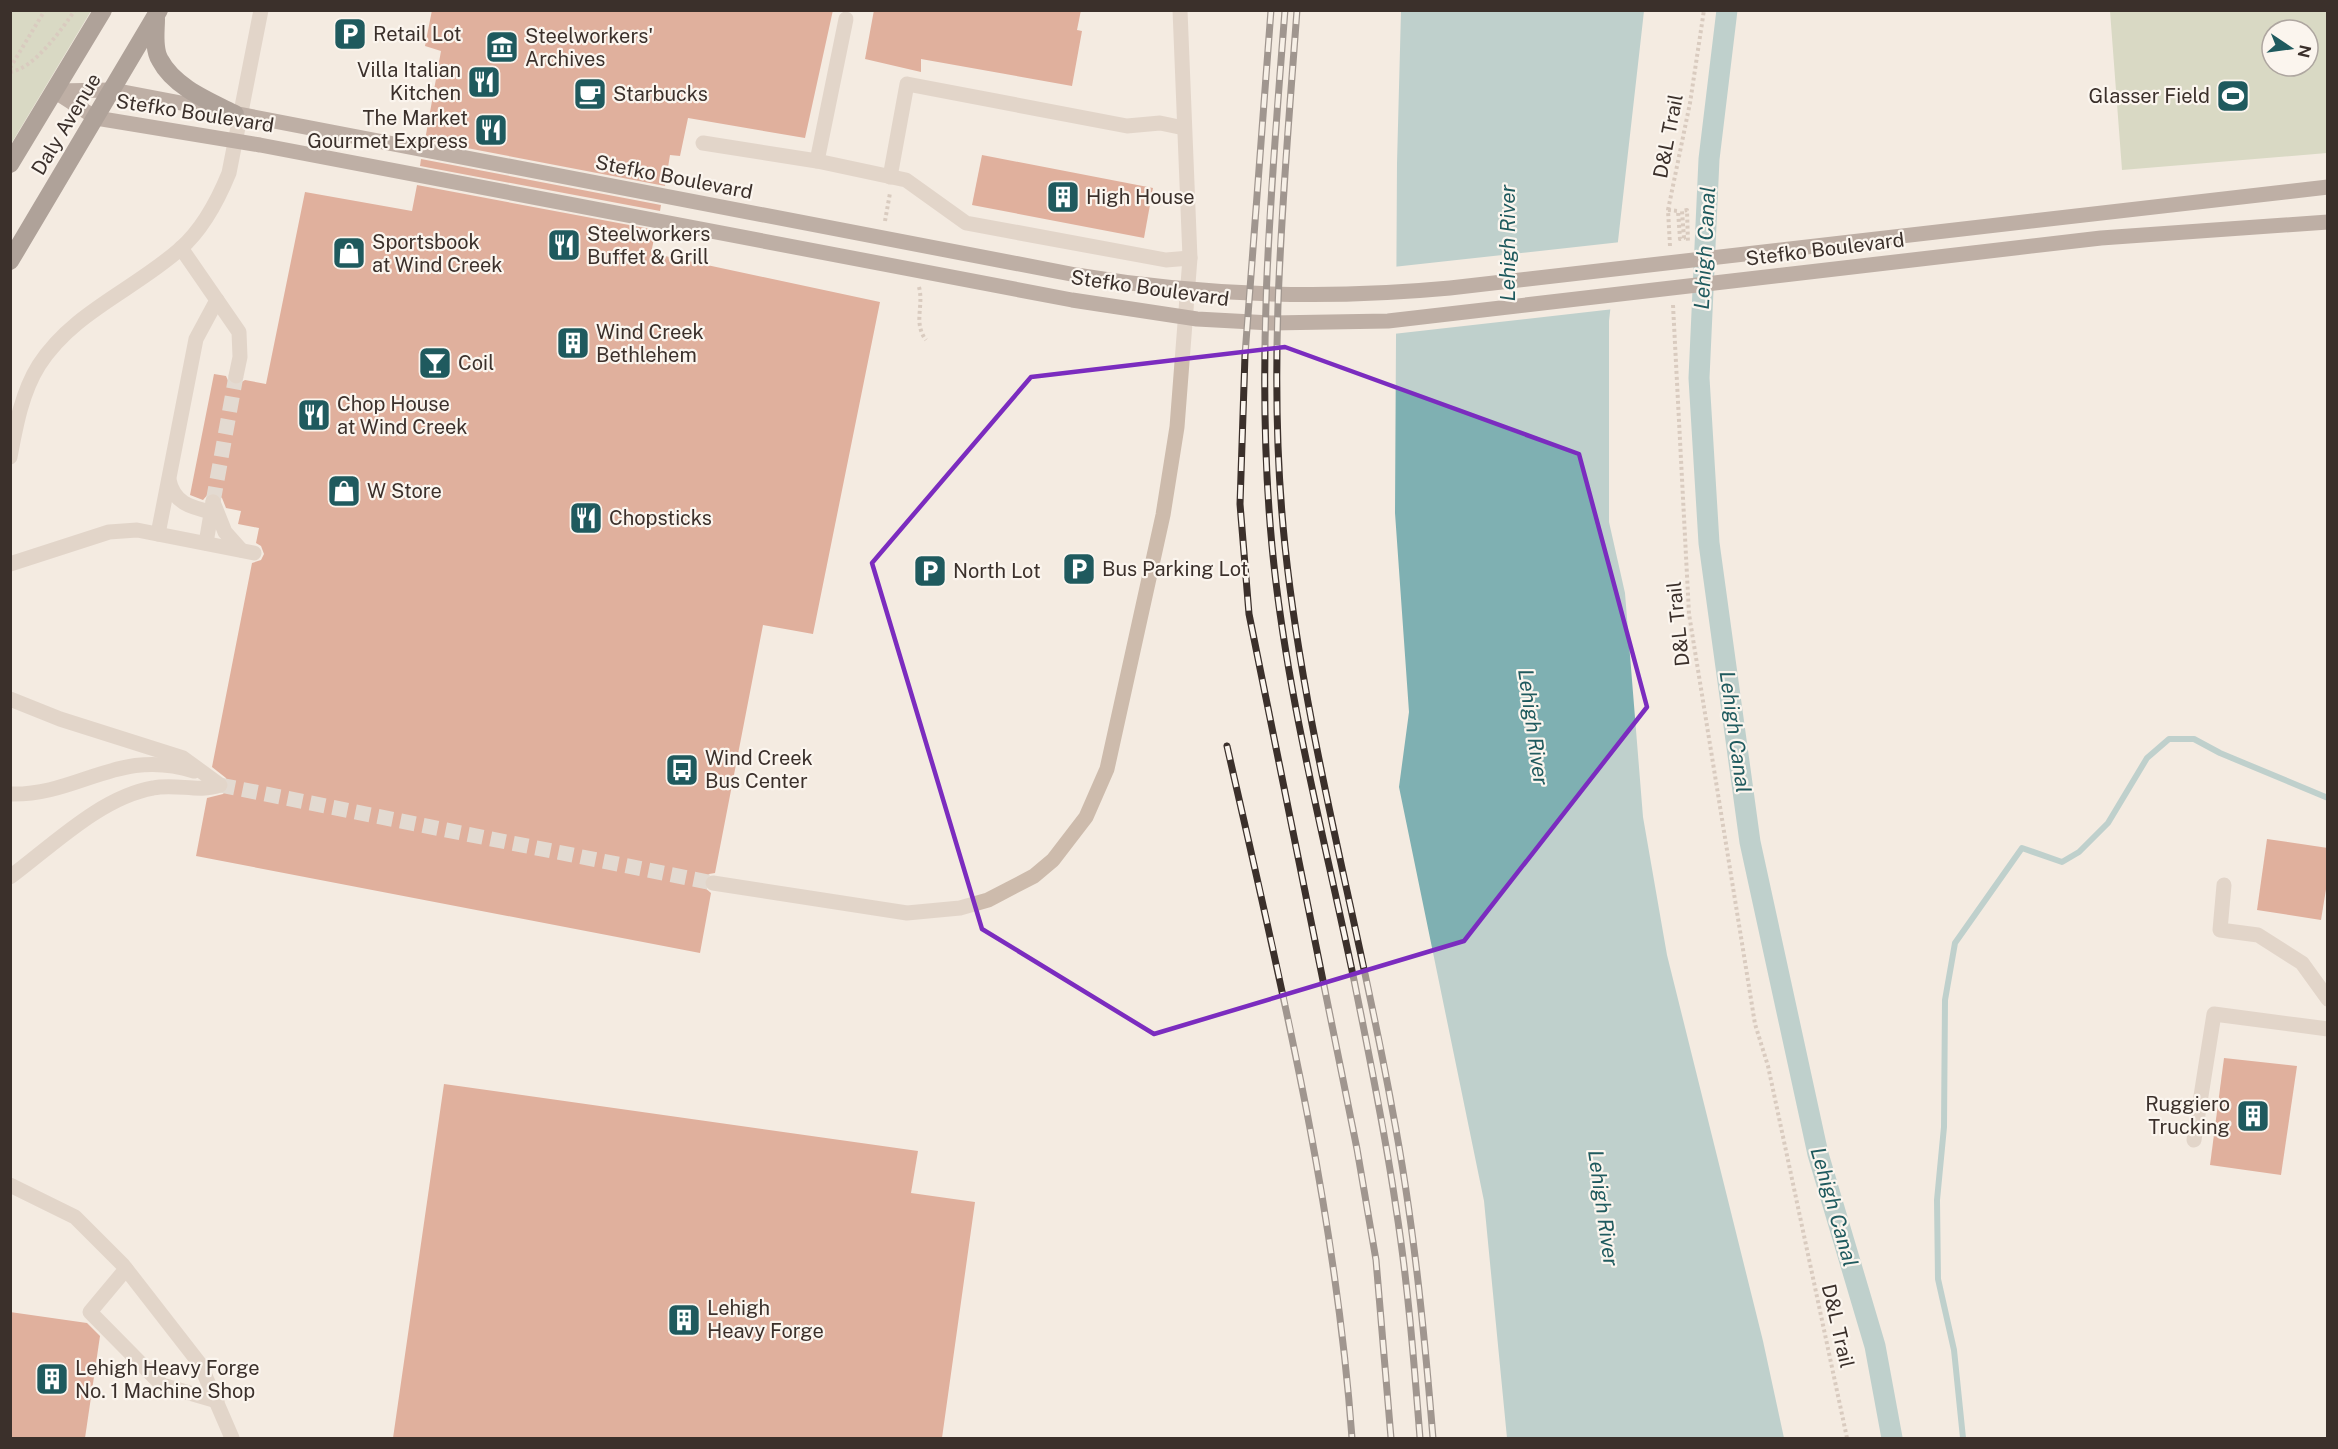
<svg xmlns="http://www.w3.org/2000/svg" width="2338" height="1449" viewBox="0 0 2338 1449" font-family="'Public Sans',sans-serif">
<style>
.green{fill:#b8c4a0;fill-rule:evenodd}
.water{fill:#7fb0b2}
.pier{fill:#f4ebe1}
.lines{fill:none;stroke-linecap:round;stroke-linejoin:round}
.stream{stroke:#7fb0b2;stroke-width:6}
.canal{stroke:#7fb0b2;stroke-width:21}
.building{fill:#c8694b}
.minor-tunnel{stroke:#cfc6bd;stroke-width:15;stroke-dasharray:15 8;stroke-linecap:butt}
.path{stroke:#b9a596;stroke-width:4;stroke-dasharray:3 3;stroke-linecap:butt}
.minor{stroke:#cdbbac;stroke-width:15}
.major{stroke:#7d675c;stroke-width:15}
.highway{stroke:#5c4a42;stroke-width:18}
.rail-casing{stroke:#3b302b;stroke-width:7}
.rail{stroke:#fbf5ee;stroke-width:4.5;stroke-dasharray:14;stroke-linecap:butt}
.marked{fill:none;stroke:#7b2cbf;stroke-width:4.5;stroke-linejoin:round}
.labels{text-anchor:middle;stroke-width:4.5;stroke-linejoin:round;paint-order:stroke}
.poi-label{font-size:20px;fill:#3b302b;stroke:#fbf5ee;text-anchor:start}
.street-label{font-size:20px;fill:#3b302b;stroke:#fbf5ee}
.water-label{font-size:21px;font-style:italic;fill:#1f5a5e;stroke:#fbf5ee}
</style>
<rect width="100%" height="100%" fill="#f4ebe1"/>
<g class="green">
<polygon points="11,11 91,11 11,144"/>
<path d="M2110 11H2327V153L2122 170ZM2272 30H2308V66H2272Z"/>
</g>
<polygon class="water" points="1401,11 1644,11 1609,321 1609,522 1625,593 1643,817 1667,955 1763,1341 1784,1438 1507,1438 1484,1201 1399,787 1409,712 1395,513 1397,163"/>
<polygon class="pier" points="1621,242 1614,309 1393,334 1393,267"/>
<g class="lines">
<polyline class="stream" points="1963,1438 1954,1350 1938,1279 1937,1200 1944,1127 1945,1000 1955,943 2022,848 2062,862 2079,852 2108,823 2147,758 2169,739 2194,739 2220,753 2328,798"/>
<polyline class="canal" points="1727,10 1709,159 1699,378 1709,543 1750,842 1818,1154 1875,1346 1892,1438"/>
</g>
<g class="building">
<polygon points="432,10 833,10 805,138 688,118 680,156 670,155 665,186 425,140 441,51 425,46"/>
<polygon points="874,10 1081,10 1077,30 1082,31 1072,86 921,59 921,72 865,59"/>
<polygon points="982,155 1153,188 1144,238 972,205"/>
<polygon points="421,159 661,205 660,211 420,166"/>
<polygon points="417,185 656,230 651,253 880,302 813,634 763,625 715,873 709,874 704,881 704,887 711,893 700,953 196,856 207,798 223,794 229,787 226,778 212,767 252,563 261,560 264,554 261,546 256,543 259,528 238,524 241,511 226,508 222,498 215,493 209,493 203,500 190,495 214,374 226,376 229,383 235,386 245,380 266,384 305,192 412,211"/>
<polygon points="2267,839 2328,848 2328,877 2321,920 2257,910"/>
<polygon points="2224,1058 2297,1066 2281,1175 2210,1165"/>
<polygon points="444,1084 918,1151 911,1193 975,1202 942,1438 393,1438"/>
<polygon points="10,1312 87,1323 100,1336 85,1438 10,1438"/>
</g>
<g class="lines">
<g class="minor-tunnel">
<polyline points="213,502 236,376"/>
<polyline points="220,785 713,883"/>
</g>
<g class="path">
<polyline points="10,68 45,10"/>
<path d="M10 72C34 69 62 29 75 10"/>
<polyline points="1668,210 1678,211 1680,239 1684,238 1682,211 1687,210 1688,243"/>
<polyline points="885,221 890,193"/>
<polyline points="1670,246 1668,210 1690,103 1704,10"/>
<path d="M919 287C924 306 913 323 926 340"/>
<polyline points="1673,305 1689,614 1755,1024 1768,1066 1847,1438"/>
</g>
<g class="minor">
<polyline points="703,143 817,161 906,180 966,223 1166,260 1190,258"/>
<polyline points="817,161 846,19"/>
<polyline points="890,177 907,84 1127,126 1160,123 1184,128"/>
<polyline points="181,248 239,332 240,357 236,376"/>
<path d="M10 457C16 425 22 392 39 365 73 312 134 290 180 249 202 230 218 200 229 173L261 10"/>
<path d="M169 480C174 503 190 507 211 512"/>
<polyline points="213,502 225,532 241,550"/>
<polyline points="158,534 196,339 217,300"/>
<polyline points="206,543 213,502"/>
<polyline points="10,564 109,532 137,530 254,553"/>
<path d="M10 699 60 719 183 758 220 785C199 793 176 783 153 788 101 797 52 846 10 877"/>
<path d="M10 794C79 796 118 747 194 771"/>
<polyline points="713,883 907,913 960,908 988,900 1034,876 1053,860 1086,817 1107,769 1163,515 1177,427 1190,258 1180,10"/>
<polyline points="2224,885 2220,930 2258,935 2302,963 2328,999"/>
<polyline points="2194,1140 2214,1014 2328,1029"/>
<polyline points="10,1185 75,1217 123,1265 200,1364 232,1438"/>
<polyline points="126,1269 90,1312 162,1385 217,1401"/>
</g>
<g class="major">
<polyline points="54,91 96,118 260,145 1072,300 1197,319 1271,323 1388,321 2101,238 2328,222"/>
<path d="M54 91 113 90 1076 275C1202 296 1322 300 1450 288L2328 187"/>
</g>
<g class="highway">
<path d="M156 19C156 31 153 49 160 60 174 87 209 101 235 114"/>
<polyline points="10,164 103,10"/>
<polyline points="10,261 159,10"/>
</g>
<defs>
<g id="rail">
<polyline points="1271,10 1245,355 1240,504 1249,614 1357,1149 1376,1260 1391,1438"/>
<path d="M1285 10C1271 189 1255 367 1272 546 1286 693 1324 836 1354 980 1369 1055 1385 1131 1396 1208 1408 1284 1414 1362 1420 1438"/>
<path d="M1297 10C1284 189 1266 367 1285 546 1305 736 1358 920 1392 1108 1413 1217 1424 1328 1433 1438"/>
<path d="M1227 746C1279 976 1335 1203 1352 1438"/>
</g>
</defs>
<use href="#rail" class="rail-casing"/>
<use href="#rail" class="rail"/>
</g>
<path d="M0 0H2338V1449H0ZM1285 347 1579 454 1647 707 1464 941 1154 1034 982 929 872 563 1031 377Z" fill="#f4ebe1" fill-opacity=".55" fill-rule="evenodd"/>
<path class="marked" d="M1285 347 1579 454 1647 707 1464 941 1154 1034 982 929 872 563 1031 377Z"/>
<defs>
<symbol id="parking-square" viewBox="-11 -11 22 22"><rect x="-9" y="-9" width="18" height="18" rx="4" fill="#1f5a5e" stroke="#fbf5ee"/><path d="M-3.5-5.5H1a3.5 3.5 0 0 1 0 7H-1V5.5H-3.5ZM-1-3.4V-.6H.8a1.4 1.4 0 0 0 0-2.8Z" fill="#fff"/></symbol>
<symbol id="museum-square" viewBox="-11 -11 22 22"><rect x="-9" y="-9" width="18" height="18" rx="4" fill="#1f5a5e" stroke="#fbf5ee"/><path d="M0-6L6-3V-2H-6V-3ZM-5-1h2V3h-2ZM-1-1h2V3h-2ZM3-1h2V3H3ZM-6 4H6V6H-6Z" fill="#fff"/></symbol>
<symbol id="restaurant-square" viewBox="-11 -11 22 22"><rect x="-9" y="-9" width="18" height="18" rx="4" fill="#1f5a5e" stroke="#fbf5ee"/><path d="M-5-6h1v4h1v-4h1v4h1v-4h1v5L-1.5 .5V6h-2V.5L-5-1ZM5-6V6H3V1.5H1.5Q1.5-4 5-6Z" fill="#fff"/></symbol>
<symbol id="cafe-square" viewBox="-11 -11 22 22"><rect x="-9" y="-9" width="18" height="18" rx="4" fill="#1f5a5e" stroke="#fbf5ee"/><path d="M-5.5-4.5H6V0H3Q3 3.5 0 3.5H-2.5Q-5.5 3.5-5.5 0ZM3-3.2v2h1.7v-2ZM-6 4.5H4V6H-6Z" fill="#fff"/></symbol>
<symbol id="stadium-square" viewBox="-11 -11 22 22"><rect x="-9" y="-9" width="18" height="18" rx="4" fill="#1f5a5e" stroke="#fbf5ee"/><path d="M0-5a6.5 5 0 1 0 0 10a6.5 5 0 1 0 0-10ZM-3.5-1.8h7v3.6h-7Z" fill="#fff"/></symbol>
<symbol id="building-square" viewBox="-11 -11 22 22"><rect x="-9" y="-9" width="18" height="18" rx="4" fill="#1f5a5e" stroke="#fbf5ee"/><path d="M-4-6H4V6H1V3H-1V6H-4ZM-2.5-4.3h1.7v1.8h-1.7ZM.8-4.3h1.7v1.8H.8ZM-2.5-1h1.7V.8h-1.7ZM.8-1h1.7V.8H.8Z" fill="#fff"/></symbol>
<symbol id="shop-square" viewBox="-11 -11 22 22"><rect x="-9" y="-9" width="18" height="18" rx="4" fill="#1f5a5e" stroke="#fbf5ee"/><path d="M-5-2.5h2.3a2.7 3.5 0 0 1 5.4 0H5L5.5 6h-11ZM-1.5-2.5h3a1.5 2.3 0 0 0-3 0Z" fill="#fff"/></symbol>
<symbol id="bar-square" viewBox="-11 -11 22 22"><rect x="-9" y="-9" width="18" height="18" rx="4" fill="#1f5a5e" stroke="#fbf5ee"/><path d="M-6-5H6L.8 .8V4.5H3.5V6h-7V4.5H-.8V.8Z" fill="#fff"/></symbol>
<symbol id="bus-square" viewBox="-11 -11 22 22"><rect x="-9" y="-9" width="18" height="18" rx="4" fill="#1f5a5e" stroke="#fbf5ee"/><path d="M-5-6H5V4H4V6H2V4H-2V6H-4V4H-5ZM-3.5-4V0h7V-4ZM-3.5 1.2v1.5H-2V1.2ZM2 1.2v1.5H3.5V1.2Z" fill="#fff"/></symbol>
</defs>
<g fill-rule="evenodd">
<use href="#parking-square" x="331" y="15" width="38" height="38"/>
<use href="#museum-square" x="483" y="28" width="38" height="38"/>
<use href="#restaurant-square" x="465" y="63" width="38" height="38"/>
<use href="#cafe-square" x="571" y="75" width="38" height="38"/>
<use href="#stadium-square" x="2214" y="77" width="38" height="38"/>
<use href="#restaurant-square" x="472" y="111" width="38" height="38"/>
<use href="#building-square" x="1044" y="178" width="38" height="38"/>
<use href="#restaurant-square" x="545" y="226" width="38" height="38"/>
<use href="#shop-square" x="330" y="234" width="38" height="38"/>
<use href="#building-square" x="554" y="324" width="38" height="38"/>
<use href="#bar-square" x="416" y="344" width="38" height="38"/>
<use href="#restaurant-square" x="295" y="396" width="38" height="38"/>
<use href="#shop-square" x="325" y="472" width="38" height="38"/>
<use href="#restaurant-square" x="567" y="499" width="38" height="38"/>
<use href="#parking-square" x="1060" y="550" width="38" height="38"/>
<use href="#parking-square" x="911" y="552" width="38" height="38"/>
<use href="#bus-square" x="663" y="751" width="38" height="38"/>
<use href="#building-square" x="2234" y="1097" width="38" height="38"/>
<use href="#building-square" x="665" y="1301" width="38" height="38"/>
<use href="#building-square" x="33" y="1360" width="38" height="38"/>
</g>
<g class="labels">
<g class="poi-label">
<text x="373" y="41">Retail Lot</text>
<text x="525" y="43">Steelworkers'<tspan x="525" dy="23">Archives</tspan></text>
<text x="461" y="77" text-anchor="end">Villa Italian<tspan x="461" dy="23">Kitchen</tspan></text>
<text x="613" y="101">Starbucks</text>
<text x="2210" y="103" text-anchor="end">Glasser Field</text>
<text x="468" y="125" text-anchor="end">The Market<tspan x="468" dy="23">Gourmet Express</tspan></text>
<text x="1086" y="204">High House</text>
<text x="587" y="241">Steelworkers<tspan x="587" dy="23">Buffet &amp; Grill</tspan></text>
<text x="372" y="249">Sportsbook<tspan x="372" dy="23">at Wind Creek</tspan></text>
<text x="596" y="339">Wind Creek<tspan x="596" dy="23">Bethlehem</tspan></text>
<text x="458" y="370">Coil</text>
<text x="337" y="411">Chop House<tspan x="337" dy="23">at Wind Creek</tspan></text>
<text x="367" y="498">W Store</text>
<text x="609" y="525">Chopsticks</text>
<text x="1102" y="576">Bus Parking Lot</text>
<text x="953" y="578">North Lot</text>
<text x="705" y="765">Wind Creek<tspan x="705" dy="23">Bus Center</tspan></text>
<text x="2230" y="1111" text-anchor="end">Ruggiero<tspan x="2230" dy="23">Trucking</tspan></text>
<text x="707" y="1315">Lehigh<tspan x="707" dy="23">Heavy Forge</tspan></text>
<text x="75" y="1375">Lehigh Heavy Forge<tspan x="75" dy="23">No. 1 Machine Shop</tspan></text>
</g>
<g class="street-label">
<text transform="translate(195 113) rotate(9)" y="7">Stefko Boulevard</text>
<text transform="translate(66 124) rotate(-59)" y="7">Daly Avenue</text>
<text transform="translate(1668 136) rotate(-79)" y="7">D&amp;L Trail</text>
<text transform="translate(674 177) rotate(11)" y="7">Stefko Boulevard</text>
<text transform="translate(1825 249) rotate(-7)" y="7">Stefko Boulevard</text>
<text transform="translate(1150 288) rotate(8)" y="7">Stefko Boulevard</text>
<text transform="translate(1678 624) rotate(-96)" y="7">D&amp;L Trail</text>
<text transform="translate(1838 1326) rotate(77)" y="7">D&amp;L Trail</text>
</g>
<g class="water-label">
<text transform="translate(1508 243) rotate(-90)" y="7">Lehigh River</text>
<text transform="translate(1705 248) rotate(-87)" y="7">Lehigh Canal</text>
<text transform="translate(1533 727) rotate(82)" y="7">Lehigh River</text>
<text transform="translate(1735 732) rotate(82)" y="7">Lehigh Canal</text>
<text transform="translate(1834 1207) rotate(74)" y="7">Lehigh Canal</text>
<text transform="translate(1603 1208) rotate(82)" y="7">Lehigh River</text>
</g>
</g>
<rect width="2338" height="1449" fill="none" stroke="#3b302b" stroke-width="24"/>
<g transform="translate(2290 48) rotate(103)"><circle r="28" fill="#fbf5ee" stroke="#aea6a0" stroke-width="1.5"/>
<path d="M0-4.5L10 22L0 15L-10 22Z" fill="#1f5a5e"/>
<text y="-9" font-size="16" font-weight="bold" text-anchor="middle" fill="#3b302b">N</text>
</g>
</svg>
